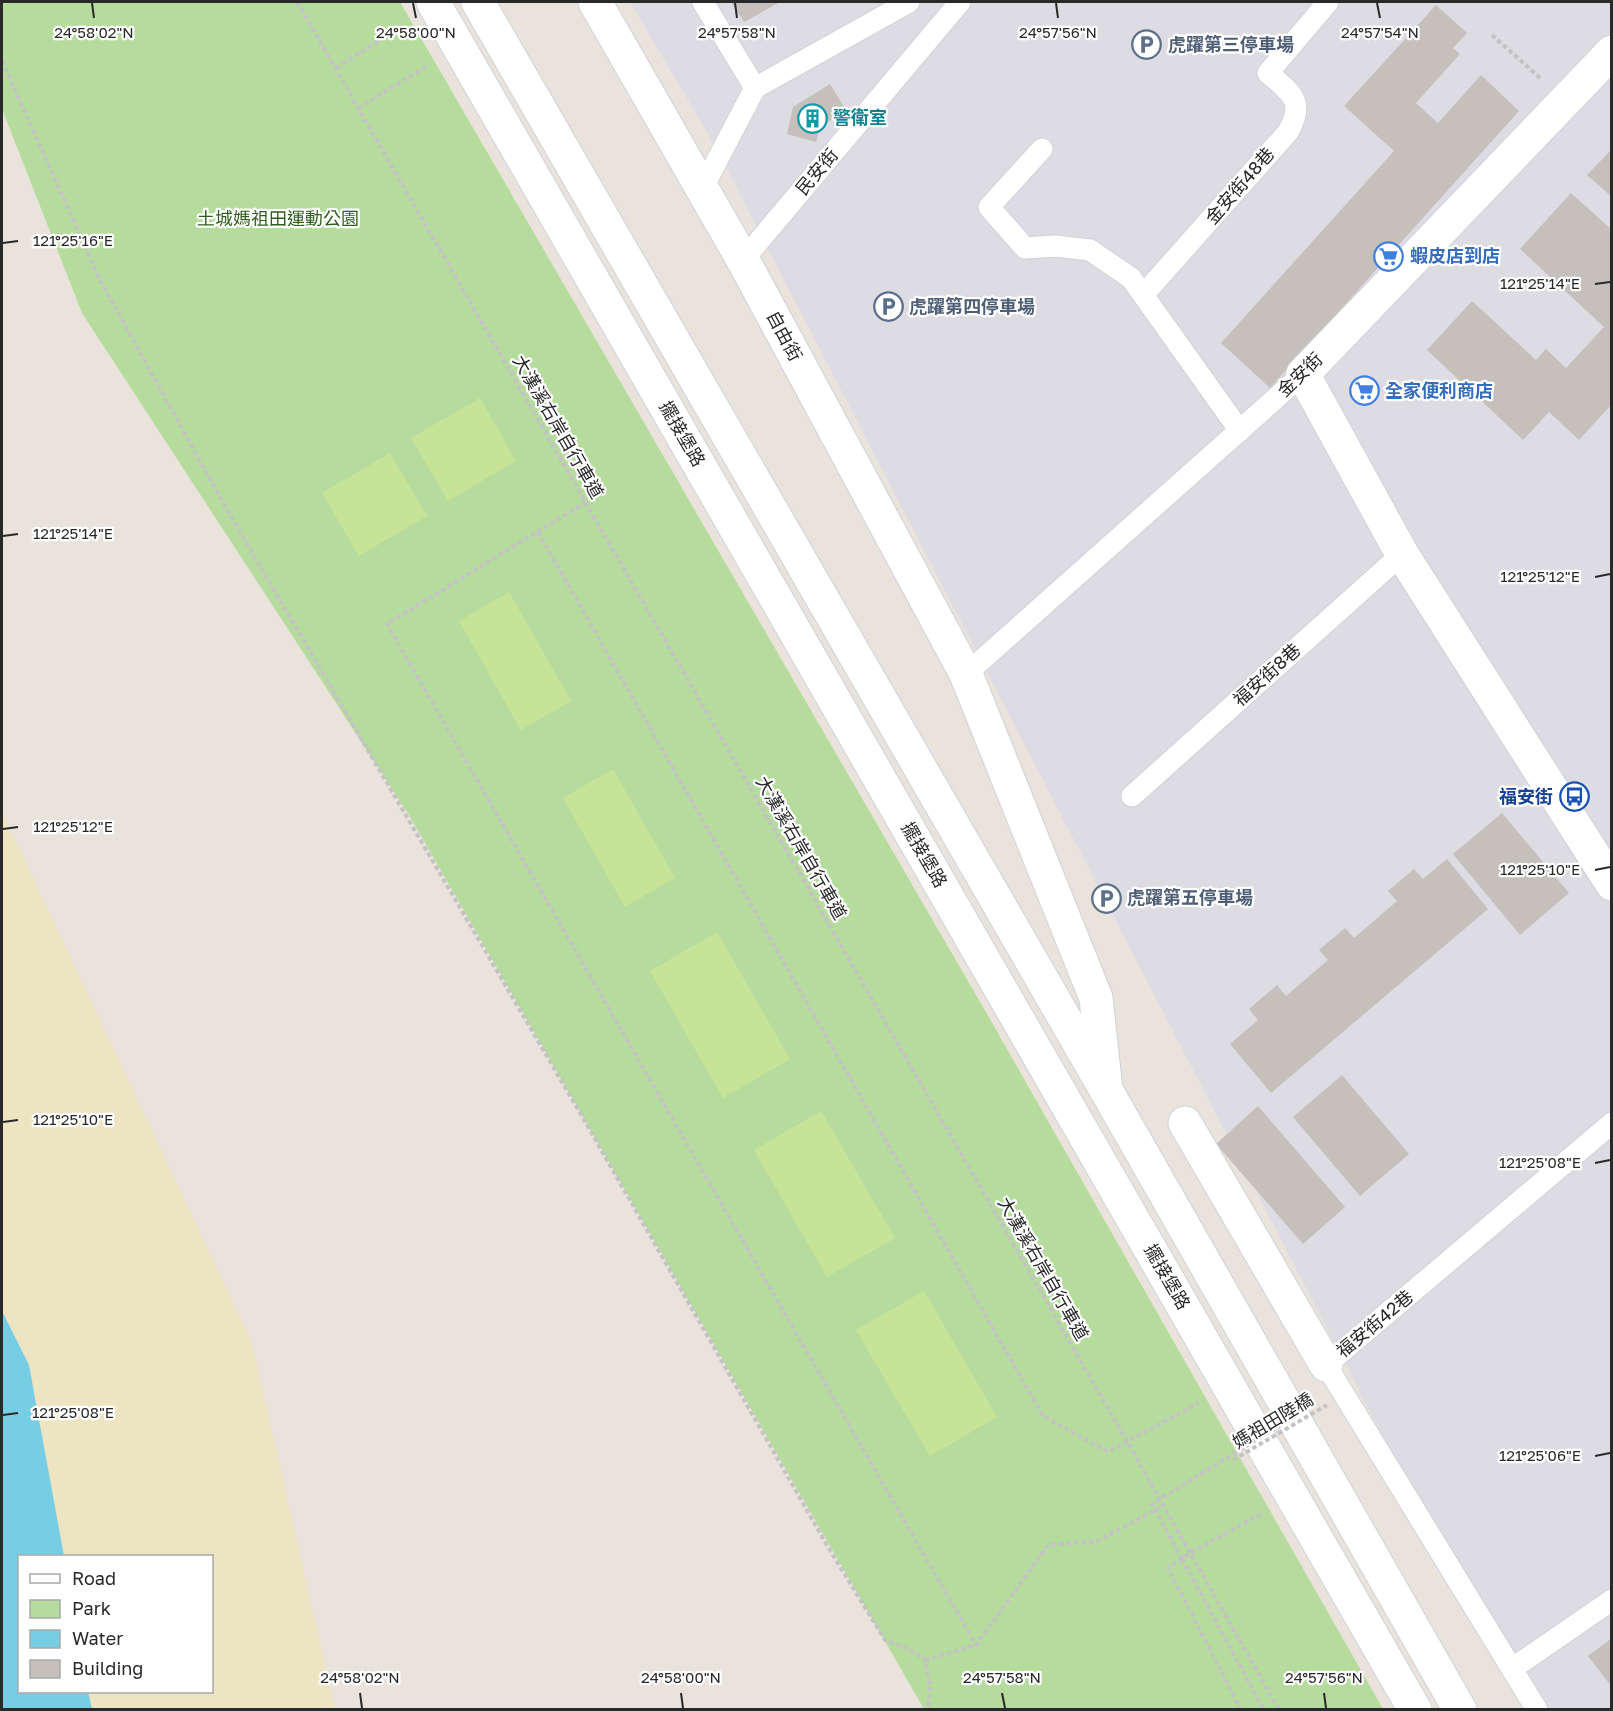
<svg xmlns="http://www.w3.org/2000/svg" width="1613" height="1711" viewBox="0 0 1613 1711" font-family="'Golos Text','Noto Sans TC',sans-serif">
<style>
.industrial{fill:#dddce3}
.green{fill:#b5dc9c}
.sand{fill:#ede4c1;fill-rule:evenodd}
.pitch{fill:#c7e398}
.water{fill:#76cde4}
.building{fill:#c5c0bb}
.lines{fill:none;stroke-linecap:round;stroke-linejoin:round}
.service-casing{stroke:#ced2dc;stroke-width:23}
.minor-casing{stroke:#ced2dc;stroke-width:35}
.tertiary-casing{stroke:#ced2dc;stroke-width:35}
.path{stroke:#c3c3c3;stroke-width:4;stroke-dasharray:4.5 3;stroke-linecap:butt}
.service{stroke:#fff;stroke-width:21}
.minor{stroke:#fff;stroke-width:33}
.tertiary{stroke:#fff;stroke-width:33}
.path-bridge{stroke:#c3c3c3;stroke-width:4;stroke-dasharray:4.5 3;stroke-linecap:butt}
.ticks{fill:none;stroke:#292929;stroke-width:2}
.labels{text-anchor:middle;stroke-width:4.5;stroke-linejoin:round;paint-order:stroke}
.service-label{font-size:18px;font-weight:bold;fill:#4e5e75;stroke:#fff;text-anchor:start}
.culture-label{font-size:18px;font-weight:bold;fill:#0d838f;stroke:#fff;text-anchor:start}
.street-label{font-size:18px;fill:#292929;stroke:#fff}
.park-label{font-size:18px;fill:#305f1f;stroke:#fff}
.shop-label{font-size:18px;font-weight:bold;fill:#366cbe;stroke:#fff;text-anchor:start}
.transit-label{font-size:18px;font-weight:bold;fill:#164399;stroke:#fff;text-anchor:end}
.ticks-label{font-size:15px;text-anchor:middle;fill:#292929;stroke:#fff;stroke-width:4.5;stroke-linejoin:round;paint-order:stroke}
</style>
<rect width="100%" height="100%" fill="#eae3db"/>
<polygon class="industrial" points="630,2 1611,2 1611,1709 1524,1709 711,139"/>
<polygon class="green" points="2,2 400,2 983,1007 1383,1709 924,1709 409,815 82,313 2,109"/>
<path class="sand" d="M2 812 252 1343 335 1709H2ZM20 1556H212V1692H20Z"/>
<g class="pitch">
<polygon points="480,398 516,461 448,501 411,438"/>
<polygon points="390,453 427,516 359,556 322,493"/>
<polygon points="509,592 571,701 521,730 459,621"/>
<polygon points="613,769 675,878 625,907 563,798"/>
<polygon points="717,932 790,1059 723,1098 650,971"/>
<polygon points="821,1111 895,1238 827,1277 754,1150"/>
<polygon points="924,1291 997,1417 930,1456 856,1330"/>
</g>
<polygon class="water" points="2,1311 29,1365 64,1556 20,1556 20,1692 88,1692 92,1709 2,1709"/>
<g class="building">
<polygon points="731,2 780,2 744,22"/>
<polygon points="1436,5 1467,33 1453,48 1460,54 1416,103 1438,123 1481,75 1519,111 1270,388 1221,343 1394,151 1344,106"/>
<polygon points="830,84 846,110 820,127 816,142 787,134 793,107"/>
<polygon points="1612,149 1612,197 1587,175"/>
<polygon points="1571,193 1612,230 1612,404 1579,440 1549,412 1523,440 1427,350 1472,301 1536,360 1546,349 1566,368 1604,327 1520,249"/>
<polygon points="1502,813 1569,893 1520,935 1453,854"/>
<polygon points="1447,859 1488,909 1271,1093 1230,1044 1258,1020 1249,1009 1277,985 1286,996 1328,960 1319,950 1345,928 1354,938 1397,901 1388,891 1414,869 1423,879"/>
<polygon points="1342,1075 1409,1154 1360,1196 1293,1117"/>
<polygon points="1258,1106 1345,1207 1303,1244 1216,1144"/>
<polygon points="1612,1638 1612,1687 1588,1656"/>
</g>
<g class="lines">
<defs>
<g id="service">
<polyline points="703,2 755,88"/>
<polyline points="1042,149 989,207 1025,248 1055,246 1090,250 1131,278 1240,431"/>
<polyline points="702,189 755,88 909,2"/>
<polyline points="743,260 960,2"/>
<path d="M1144 294 1288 132C1306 101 1291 93 1268 73L1328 2"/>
<polyline points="966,674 1303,374"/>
<polyline points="1132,796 1402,554"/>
<polyline points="1513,1668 1612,1600"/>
<polyline points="1537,1710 1326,1365 1612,1123"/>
</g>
<g id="minor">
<polyline points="595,2 743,260 966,674 1096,998 1106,1090"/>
<polyline points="1612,52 1303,374 1402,554 1612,884"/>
<polyline points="1185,1123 1326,1365"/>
</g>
<g id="tertiary">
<polyline points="433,2 1415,1710"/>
<polyline points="478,2 1106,1090 1460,1710"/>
</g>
</defs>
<use href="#service" class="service-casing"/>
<use href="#minor" class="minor-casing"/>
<use href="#tertiary" class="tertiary-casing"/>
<g class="path">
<polyline points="297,2 1128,1443 1279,1710"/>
<polyline points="1492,35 1540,78"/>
<polyline points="2,61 100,280 222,501 579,1111 828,1547 885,1640 907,1648 925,1660 930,1686 928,1710"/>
<polyline points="336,68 406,24"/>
<polyline points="358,108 429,65"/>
<polyline points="586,502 387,624 976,1645"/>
<polyline points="538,532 1043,1416 1108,1452 1199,1403"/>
<polyline points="1182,1559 1264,1710"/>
<polyline points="925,1660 976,1645 1048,1545 1097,1541 1163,1506"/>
<polyline points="1241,1710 1168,1568 1190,1553 1263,1513"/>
</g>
<use href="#service" class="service"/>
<use href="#minor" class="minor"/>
<use href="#tertiary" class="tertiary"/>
<g class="path-bridge">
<polyline points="1233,1460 1327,1405"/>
<polyline points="1182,1559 1152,1504 1303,1411"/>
</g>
</g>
<path class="ticks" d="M92 3 94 18M413 3 416 18M735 3 737 18M1056 3 1058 18M1377 3 1380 18M3 243 18 241M1595 284 1610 282M3 536 18 534M1595 577 1610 574M3 829 18 827M1595 870 1610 867M3 1122 18 1120M1595 1163 1610 1160M3 1415 18 1413M1595 1456 1610 1453M360 1693 362 1708M681 1693 683 1708M1002 1693 1005 1708M1324 1693 1326 1708"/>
<defs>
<symbol id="parking-ring" viewBox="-11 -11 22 22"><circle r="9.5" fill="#fff" stroke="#5c6f8a" stroke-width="1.5"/><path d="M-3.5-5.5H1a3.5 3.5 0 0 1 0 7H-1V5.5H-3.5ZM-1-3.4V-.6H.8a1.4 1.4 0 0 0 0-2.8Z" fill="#5c6f8a"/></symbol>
<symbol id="building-ring" viewBox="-11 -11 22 22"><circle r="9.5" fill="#fff" stroke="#0f9aa8" stroke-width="1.5"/><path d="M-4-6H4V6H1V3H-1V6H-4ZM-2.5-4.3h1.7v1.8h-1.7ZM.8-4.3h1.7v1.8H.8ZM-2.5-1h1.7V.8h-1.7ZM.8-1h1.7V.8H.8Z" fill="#0f9aa8"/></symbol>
<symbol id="supermarket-ring" viewBox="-11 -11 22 22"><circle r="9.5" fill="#fff" stroke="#3f7fe0" stroke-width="1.5"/><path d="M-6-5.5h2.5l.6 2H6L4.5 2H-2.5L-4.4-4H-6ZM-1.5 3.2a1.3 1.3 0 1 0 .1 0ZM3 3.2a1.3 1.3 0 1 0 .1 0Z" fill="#3f7fe0"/></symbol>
<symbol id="bus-ring" viewBox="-11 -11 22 22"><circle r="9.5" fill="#fff" stroke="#1a4fb4" stroke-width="1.5"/><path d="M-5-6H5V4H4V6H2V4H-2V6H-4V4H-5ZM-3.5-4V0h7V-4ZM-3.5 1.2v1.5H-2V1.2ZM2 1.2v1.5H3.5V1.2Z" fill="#1a4fb4"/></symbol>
</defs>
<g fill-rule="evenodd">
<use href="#parking-ring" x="1130" y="28" width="33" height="33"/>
<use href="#building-ring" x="796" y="102" width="33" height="33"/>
<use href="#supermarket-ring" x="1372" y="240" width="33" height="33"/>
<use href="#parking-ring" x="872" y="290" width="33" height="33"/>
<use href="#supermarket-ring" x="1348" y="374" width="33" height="33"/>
<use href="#bus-ring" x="1558" y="780" width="33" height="33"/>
<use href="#parking-ring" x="1090" y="882" width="33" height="33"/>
</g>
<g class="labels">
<g class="service-label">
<text x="1168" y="51">虎躍第三停車場</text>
<text x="909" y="313">虎躍第四停車場</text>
<text x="1127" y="904">虎躍第五停車場</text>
</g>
<g class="culture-label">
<text x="833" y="124">警衛室</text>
</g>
<g class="street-label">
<text transform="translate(817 172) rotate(-50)" y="6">民安街</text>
<text transform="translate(1240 186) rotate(-49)" y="6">金安街48巷</text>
<text transform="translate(784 336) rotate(62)" y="6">自由街</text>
<text transform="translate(1300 375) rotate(-44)" y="6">金安街</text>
<text transform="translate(558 427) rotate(60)" y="6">大漢溪右岸自行車道</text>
<text transform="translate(682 434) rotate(60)" y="6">擺接堡路</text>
<text transform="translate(1267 675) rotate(-42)" y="6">福安街8巷</text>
<text transform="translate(801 848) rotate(60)" y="6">大漢溪右岸自行車道</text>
<text transform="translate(924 855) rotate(60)" y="6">擺接堡路</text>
<text transform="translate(1043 1269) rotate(60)" y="6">大漢溪右岸自行車道</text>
<text transform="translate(1167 1277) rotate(60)" y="6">擺接堡路</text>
<text transform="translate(1375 1324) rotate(-40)" y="6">福安街42巷</text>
<text transform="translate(1273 1421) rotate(-31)" y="6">媽祖田陸橋</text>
</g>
<g class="park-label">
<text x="278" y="225">土城媽祖田運動公園</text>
</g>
<g class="shop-label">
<text x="1410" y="262">蝦皮店到店</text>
<text x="1385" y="397">全家便利商店</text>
</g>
<g class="transit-label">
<text x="1553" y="803">福安街</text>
</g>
</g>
<g class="ticks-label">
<text x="94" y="38">24°58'02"N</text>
<text x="416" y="38">24°58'00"N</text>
<text x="737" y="38">24°57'58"N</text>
<text x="1058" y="38">24°57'56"N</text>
<text x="1380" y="38">24°57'54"N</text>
<text x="73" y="246">121°25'16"E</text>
<text x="1540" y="289">121°25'14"E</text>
<text x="73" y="539">121°25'14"E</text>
<text x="1540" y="582">121°25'12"E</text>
<text x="73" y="832">121°25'12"E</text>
<text x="1540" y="875">121°25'10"E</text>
<text x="73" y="1125">121°25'10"E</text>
<text x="1540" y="1168">121°25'08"E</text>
<text x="73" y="1418">121°25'08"E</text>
<text x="1540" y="1461">121°25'06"E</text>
<text x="360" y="1683">24°58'02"N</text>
<text x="681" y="1683">24°58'00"N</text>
<text x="1002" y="1683">24°57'58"N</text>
<text x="1324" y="1683">24°57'56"N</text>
</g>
<rect width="1613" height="1711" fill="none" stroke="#292929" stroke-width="6"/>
<rect x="18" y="1555" width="195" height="138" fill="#ffffff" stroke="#a9a9a9" stroke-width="1.5"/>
<rect x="30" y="1574" width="30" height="9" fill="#ffffff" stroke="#a9a9a9" stroke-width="1.5"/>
<text x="72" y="1585" font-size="18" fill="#292929">Road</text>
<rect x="30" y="1600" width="30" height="18" fill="#b5dc9c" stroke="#a9a9a9" stroke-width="1.5"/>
<text x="72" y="1615" font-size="18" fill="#292929">Park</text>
<rect x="30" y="1630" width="30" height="18" fill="#76cde4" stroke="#a9a9a9" stroke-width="1.5"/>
<text x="72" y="1645" font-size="18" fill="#292929">Water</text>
<rect x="30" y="1660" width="30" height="18" fill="#c5c0bb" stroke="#a9a9a9" stroke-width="1.5"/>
<text x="72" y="1675" font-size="18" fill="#292929">Building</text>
</svg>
